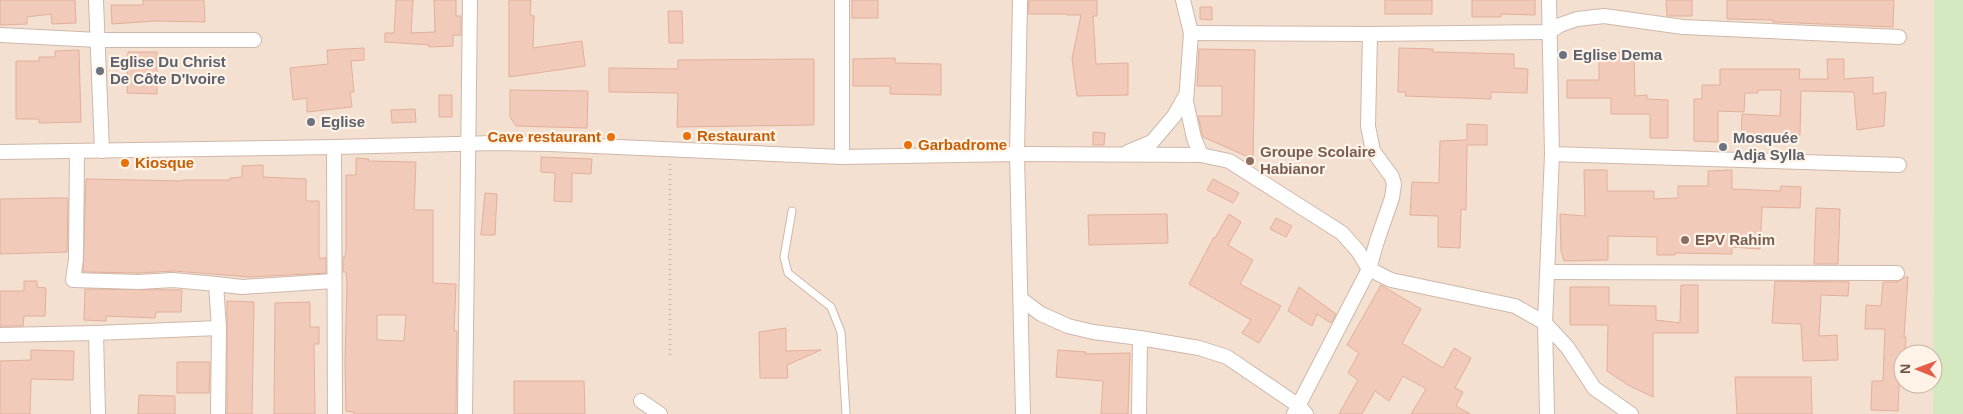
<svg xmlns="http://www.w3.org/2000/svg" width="1963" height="414" viewBox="0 0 1963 414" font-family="Arial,sans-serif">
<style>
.residential{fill:#f3e0d0;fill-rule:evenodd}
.green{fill:#d4e9c0}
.building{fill:#f1cab9;stroke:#e3af9a;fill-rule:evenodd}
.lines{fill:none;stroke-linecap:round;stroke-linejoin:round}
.service-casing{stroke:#cfb8ab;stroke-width:9}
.minor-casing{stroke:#cfb8ab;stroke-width:16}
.path{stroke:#d5ae9d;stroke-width:2.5;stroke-dasharray:1 4;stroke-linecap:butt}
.service{stroke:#fff;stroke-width:7}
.minor{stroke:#fff;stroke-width:14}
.worship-dot{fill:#6b7280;stroke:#fff3e7;stroke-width:2}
.food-dot{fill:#e8710a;stroke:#fff3e7;stroke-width:2}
.education-dot{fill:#8d6e63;stroke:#fff3e7;stroke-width:2}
.labels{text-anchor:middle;stroke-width:4.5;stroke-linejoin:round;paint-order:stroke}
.worship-label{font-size:15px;font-weight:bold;fill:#5b616d;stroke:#fff3e7;text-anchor:start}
.food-label{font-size:15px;font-weight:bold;fill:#c56008;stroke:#fff3e7;text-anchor:start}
.education-label{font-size:15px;font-weight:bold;fill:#785e54;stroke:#fff3e7;text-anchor:start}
</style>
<rect width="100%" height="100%" fill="#fcefe1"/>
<path class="residential" d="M0 0H1934L1933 414H0ZM1903 354H1933V384H1903Z"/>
<polygon class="green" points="1934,0 1963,0 1963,414 1933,414"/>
<g class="building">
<polygon points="0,0 75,0 76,23 52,24 51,14 27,17 27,24 0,25"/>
<polygon points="143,0 204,0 205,22 155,21 112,24 111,5 143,5"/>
<polygon points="396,0 413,0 411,33 435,32 434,0 456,0 456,16 461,16 461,35 453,35 453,46 429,47 429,45 385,42 385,33 394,33"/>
<polygon points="509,0 531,0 530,15 534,16 533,48 582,41 585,66 509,77"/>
<rect x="852" y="0" width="26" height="18"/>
<polygon points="1029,0 1097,0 1097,16 1093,16 1096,64 1128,63 1128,95 1077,96 1072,59 1081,15 1067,15 1067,14 1028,14"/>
<rect x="1385" y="0" width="47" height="14"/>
<polygon points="1472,0 1535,0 1535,15 1501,14 1501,17 1472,17"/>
<polygon points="1666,0 1692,0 1692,16 1667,16"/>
<polygon points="1727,0 1894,0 1893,27 1773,22 1773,20 1727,19"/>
<polygon points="1200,7 1212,7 1212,20 1200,19"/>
<polygon points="668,11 682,11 683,43 669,43"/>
<polygon points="364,48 364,60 351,61 354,92 350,92 352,107 307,112 307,98 293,100 290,68 328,64 327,50"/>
<polygon points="1399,48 1433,49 1433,52 1514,54 1514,68 1528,69 1527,93 1491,92 1491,99 1405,96 1406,92 1398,92"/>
<polygon points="1199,49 1255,50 1253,159 1203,137 1198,116 1222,116 1222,86 1197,86"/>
<polygon points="79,50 81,122 39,123 39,119 16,119 16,61 39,61 39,57 55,57 55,51"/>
<polygon points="128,52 157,52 157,94 127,93"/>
<polygon points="1634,52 1635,96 1647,95 1647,99 1668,100 1668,138 1650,138 1650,114 1611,114 1611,98 1567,98 1567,80 1599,80 1599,53"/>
<polygon points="895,58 895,63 941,64 941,95 890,94 890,86 853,86 853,59"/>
<polygon points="814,59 814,125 677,127 678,93 609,92 609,68 678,69 678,60"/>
<polygon points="1827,59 1844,59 1844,79 1873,77 1873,94 1886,92 1884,126 1857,130 1854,92 1801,91 1800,135 1759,134 1759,144 1741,143 1742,114 1780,116 1781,90 1758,90 1758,93 1745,93 1744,112 1718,111 1718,142 1694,141 1694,99 1702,99 1702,85 1720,85 1720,69 1800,69 1799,79 1828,79"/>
<polygon points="510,90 588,91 587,128 516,126 510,117"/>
<rect x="439" y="95" width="13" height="22"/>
<polygon points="415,109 416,122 392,123 391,110"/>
<polygon points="1467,124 1487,125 1487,145 1467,145 1466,210 1461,209 1460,248 1438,247 1438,216 1410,215 1412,182 1439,183 1440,141 1467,140"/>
<polygon points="1093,132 1105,133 1104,145 1093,145"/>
<polygon points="541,157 592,159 591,174 572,173 572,202 554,201 555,173 541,172"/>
<path d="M356 158 369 159 368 161 416 162 414 210H433V283L456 284 454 331H457L456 414H354V412L346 411 345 362 347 285 346 272H343V257H345L346 249V175H356ZM377 315H406L404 341 377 340Z"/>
<polygon points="263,165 263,177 306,179 306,201 319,201 319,258 326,258 326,273 250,277 174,271 139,273 83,272 86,179 183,181 183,180 230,180 230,178 242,177 242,166"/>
<polygon points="1584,170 1607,170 1607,191 1654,191 1654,199 1678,198 1678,186 1708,186 1708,171 1732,170 1732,189 1780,191 1781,186 1801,187 1800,208 1762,207 1760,249 1732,247 1732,254 1675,253 1675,255 1657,255 1657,237 1608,236 1608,260 1564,261 1561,251 1560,214 1585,216"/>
<polygon points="1213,179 1239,193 1233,203 1207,190"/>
<polygon points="485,193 497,194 495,235 481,235"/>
<polygon points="54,198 68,198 67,252 0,254 0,199"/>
<polygon points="1816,208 1840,209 1838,264 1814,264"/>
<polygon points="1167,214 1168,243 1089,245 1088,215"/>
<polygon points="1229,214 1241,222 1228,245 1253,260 1240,284 1281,306 1259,343 1242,333 1251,320 1189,284 1214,237 1215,238"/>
<polygon points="1276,218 1292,226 1286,237 1270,229"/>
<polygon points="1905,277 1908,277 1904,337 1906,337 1905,354 1903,354 1903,360 1900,360 1898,411 1871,410 1872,381 1883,381 1885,329 1865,329 1866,305 1881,306 1883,282 1897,282"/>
<polygon points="24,281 37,281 37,287 46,288 45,316 24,316 23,326 0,326 0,291 24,291"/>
<polygon points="1775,281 1849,282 1848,296 1821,295 1819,336 1837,335 1838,360 1803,361 1801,324 1772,323"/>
<polygon points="1381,285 1421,309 1402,343 1443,368 1454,348 1471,358 1455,388 1463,392 1456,406 1470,414 1411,414 1426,389 1403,376 1389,401 1375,391 1362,414 1339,414 1358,380 1348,373 1359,353 1347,345"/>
<polygon points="1681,285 1698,285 1698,333 1653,333 1653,397 1628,385 1607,371 1608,325 1570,325 1570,287 1609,287 1609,305 1656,306 1656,320 1680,323"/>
<polygon points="1299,287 1336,314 1331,323 1317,314 1312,326 1288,311"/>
<polygon points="85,289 182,290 181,312 156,312 155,318 106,316 106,321 84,320"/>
<polygon points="227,301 254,302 252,414 227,414"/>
<polygon points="310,302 310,327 319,327 319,344 314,344 315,414 274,414 275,303"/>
<polygon points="786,328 786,351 821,350 787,365 788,378 760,378 759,332"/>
<polygon points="31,350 74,351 73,380 31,379 30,414 0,414 0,361 31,360"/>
<polygon points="1058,350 1086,352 1085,354 1130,353 1128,414 1101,414 1103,381 1056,377"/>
<polygon points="177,362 210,362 209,393 177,393"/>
<polygon points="1735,377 1811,377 1812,414 1737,414"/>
<polygon points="514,381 584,381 585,414 514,414"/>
<polygon points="139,395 175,396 175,414 138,414"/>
</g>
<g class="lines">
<defs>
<polyline id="service" points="792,211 784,257 788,273 831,307 841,332 846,414"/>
<g id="minor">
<polyline points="96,0 102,151"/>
<polyline points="842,0 842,157"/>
<polyline points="1020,0 1017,154 1023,414"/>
<polyline points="1183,0 1191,33 1186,102 1194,138 1201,155"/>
<polyline points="1191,33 1370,34 1549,32 1560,25 1577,19 1604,16 1683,27 1899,37"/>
<polyline points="0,35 98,40 254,40"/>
<polyline points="334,147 335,414"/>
<polyline points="0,152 334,147 496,143 550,144 842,157 1017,154 1201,155 1229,161 1342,233 1358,251 1369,269 1391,280 1515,306 1545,323 1568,348 1594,388 1631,414"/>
<polyline points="77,152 76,259 73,280 139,282 173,280 216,284"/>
<polyline points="1128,152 1152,142 1174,116 1186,95"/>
<polyline points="1552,154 1899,165"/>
<polyline points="1548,272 1897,273"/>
<polyline points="1021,299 1041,314 1068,326 1093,332 1140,338 1199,348 1227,357 1299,406 1306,414"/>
<polyline points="96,333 98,414"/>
<polyline points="0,335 96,333 219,328"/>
<polyline points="641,401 660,414"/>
<polyline points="218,414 219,328 216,284 242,287 334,281"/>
<polyline points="465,414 470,0"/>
<polyline points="1139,414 1140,338"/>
<polyline points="1294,414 1369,269 1377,241 1392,198 1394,184 1392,177 1373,151 1368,126 1370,34"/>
<polyline points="1547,414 1545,323 1552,154 1549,0"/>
</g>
</defs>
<use href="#service" class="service-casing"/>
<use href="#minor" class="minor-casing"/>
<polyline class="path" points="670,164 670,356"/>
<use href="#service" class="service"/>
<use href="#minor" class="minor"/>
</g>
<g class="worship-dot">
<circle cx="1563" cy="55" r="5"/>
<circle cx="100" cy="71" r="5"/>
<circle cx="311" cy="122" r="5"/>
<circle cx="1723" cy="147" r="5"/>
</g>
<g class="food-dot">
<circle cx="687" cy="136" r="5"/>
<circle cx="611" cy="137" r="5"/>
<circle cx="908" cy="145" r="5"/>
<circle cx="125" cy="163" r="5"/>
</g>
<g class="education-dot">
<circle cx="1250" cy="161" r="5"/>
<circle cx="1685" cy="240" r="5"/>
</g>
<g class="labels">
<g class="worship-label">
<text x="1573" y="60">Eglise Dema</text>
<text x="110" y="67">Eglise Du Christ<tspan x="110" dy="17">De Côte D'Ivoire</tspan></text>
<text x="321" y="127">Eglise</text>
<text x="1733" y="143">Mosquée<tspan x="1733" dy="17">Adja Sylla</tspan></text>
</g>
<g class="food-label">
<text x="697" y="141">Restaurant</text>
<text x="601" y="142" text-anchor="end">Cave restaurant</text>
<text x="918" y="150">Garbadrome</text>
<text x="135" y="168">Kiosque</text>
</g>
<g class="education-label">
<text x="1260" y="157">Groupe Scolaire<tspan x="1260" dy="17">Habianor</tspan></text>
<text x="1695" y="245">EPV Rahim</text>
</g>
</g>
<g transform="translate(1918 369) rotate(271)"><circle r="24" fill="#fff3e7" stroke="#c7b3a7"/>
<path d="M0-4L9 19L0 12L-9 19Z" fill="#e55c47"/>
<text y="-8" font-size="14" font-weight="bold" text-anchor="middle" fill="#735448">N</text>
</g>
</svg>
